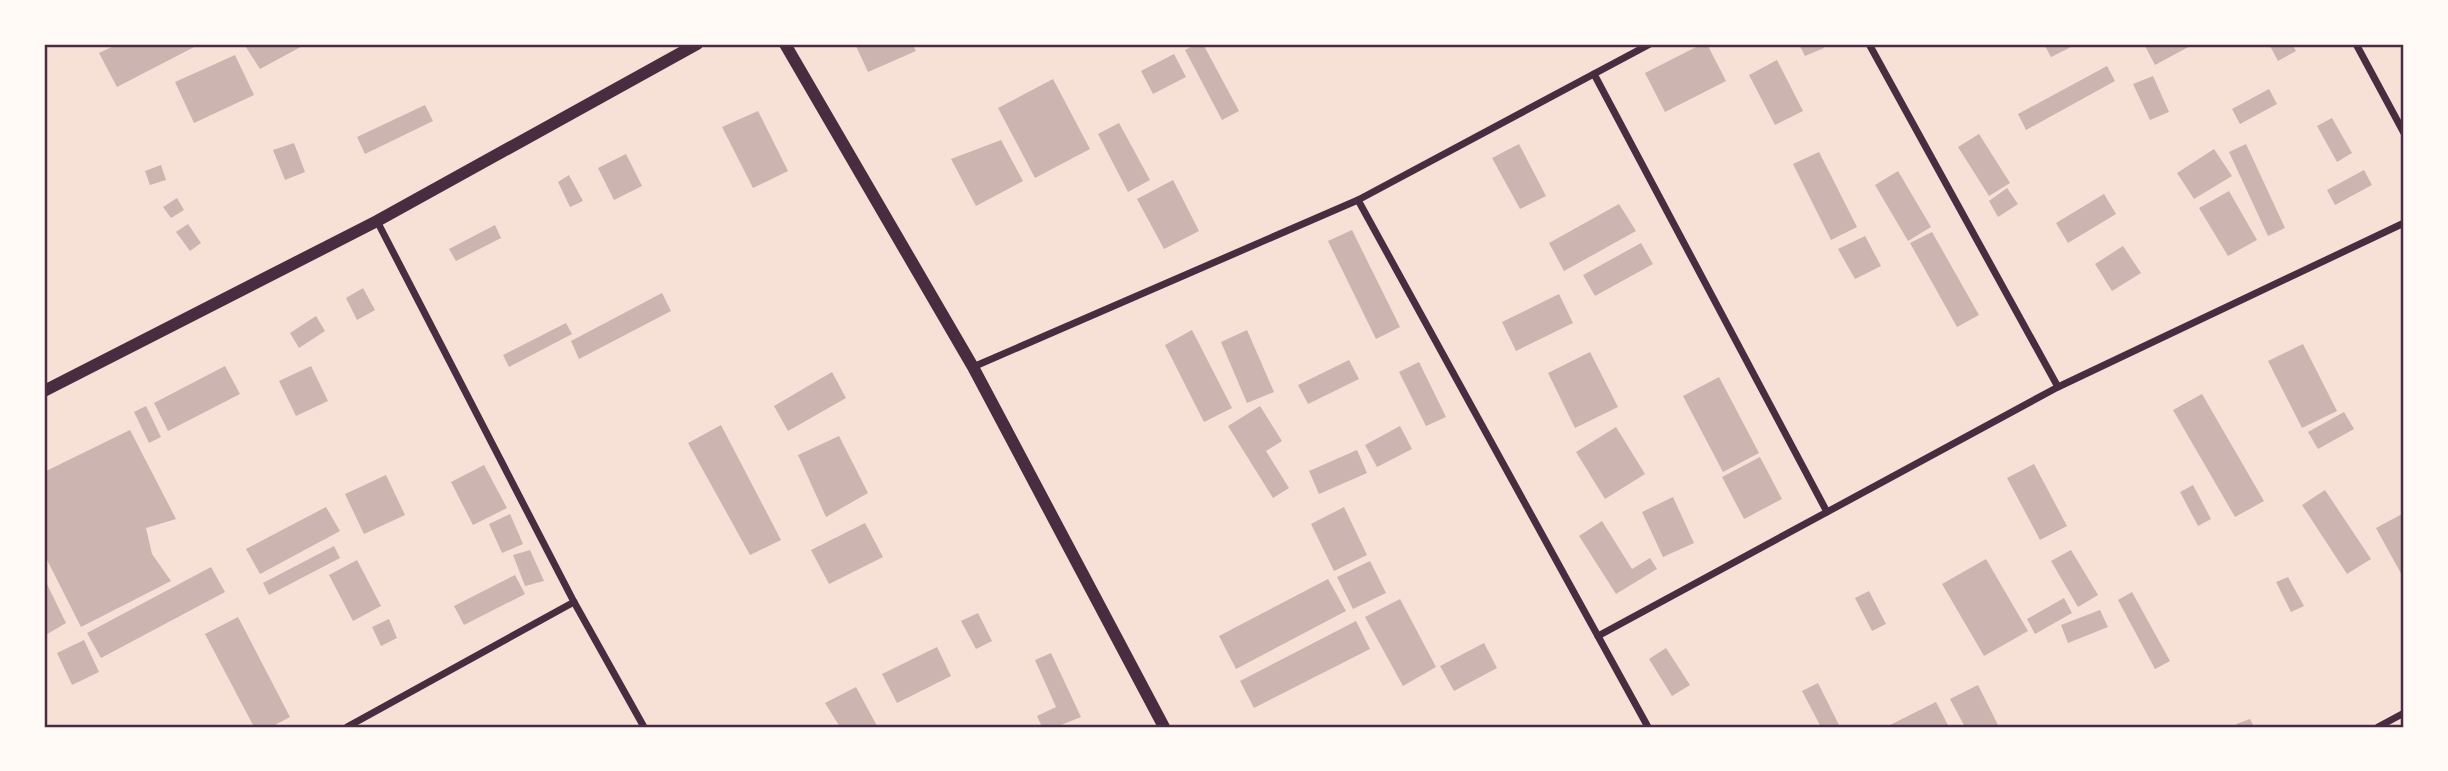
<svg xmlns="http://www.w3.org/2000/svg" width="2448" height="771" viewBox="0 0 2448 771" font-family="'Varela Round',sans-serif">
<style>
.building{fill:#ccb4b1}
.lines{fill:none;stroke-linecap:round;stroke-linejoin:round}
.minor{stroke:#4a2c40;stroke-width:7}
.tertiary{stroke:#4a2c40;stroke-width:12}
.neatline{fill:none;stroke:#4a2c40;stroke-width:2.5}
</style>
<rect width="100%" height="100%" fill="#f7e1d7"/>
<g class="building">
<polygon points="118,44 200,44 117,87 99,53"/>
<polygon points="244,44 306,44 260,69"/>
<polygon points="855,44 912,44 916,51 868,72"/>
<polygon points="1197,44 1203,44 1239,111 1222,120 1185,50"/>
<polygon points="1702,44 1707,44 1726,81 1665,112 1645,73"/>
<polygon points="1799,44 1822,44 1824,48 1805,56"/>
<polygon points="2044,44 2077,44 2051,57"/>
<polygon points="2149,44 2194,44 2155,65 2145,46"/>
<polygon points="2269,44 2292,44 2296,51 2278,61"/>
<polygon points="1174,54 1186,77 1153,94 1141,71"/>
<polygon points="235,55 254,95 194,123 175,82"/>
<polygon points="1777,60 1803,111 1775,125 1749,75"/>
<polygon points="2107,66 2115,81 2026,130 2018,114"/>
<polygon points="2153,76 2169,112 2150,120 2133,84"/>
<polygon points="1053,79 1090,149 1035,178 998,108"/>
<polygon points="2269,89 2277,104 2240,124 2232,109"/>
<polygon points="425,105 433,121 365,154 357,137"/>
<polygon points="758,111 788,171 753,188 722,127"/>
<polygon points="2332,118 2352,153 2337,162 2317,126"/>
<polygon points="1119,123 1150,180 1128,192 1098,134"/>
<polygon points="1979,134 2010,183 1989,196 1958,147"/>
<polygon points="1001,140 1023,181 976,206 951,159"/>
<polygon points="294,143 305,172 285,180 273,150"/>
<polygon points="1519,144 1546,196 1520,209 1492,158"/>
<polygon points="2246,144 2285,228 2268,236 2229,152"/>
<polygon points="2214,149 2232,176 2194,199 2177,173"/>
<polygon points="1819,152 1857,227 1831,240 1793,164"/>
<polygon points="626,154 642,186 614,200 598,168"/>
<polygon points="161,165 166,180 150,185 145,171"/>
<polygon points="2364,170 2372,185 2335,205 2327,190"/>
<polygon points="1898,171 1931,227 1908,241 1875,185"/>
<polygon points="569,175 583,201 570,207 558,182"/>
<polygon points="1173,180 1199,231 1164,249 1137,199"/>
<polygon points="2007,188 2018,204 1998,217 1989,201"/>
<polygon points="2229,191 2257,240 2228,256 2199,208"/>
<polygon points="2104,194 2116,214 2068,243 2056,223"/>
<polygon points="177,198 184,210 171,218 163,207"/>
<polygon points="1619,204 1636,231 1564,271 1549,243"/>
<polygon points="188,224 201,243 190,251 176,232"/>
<polygon points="495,225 501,238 456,261 449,249"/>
<polygon points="1352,230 1400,327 1376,339 1328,241"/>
<polygon points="1932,232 1979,315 1957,327 1910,243"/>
<polygon points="1865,236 1881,266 1855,279 1838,249"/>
<polygon points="1641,243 1653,264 1595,296 1583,275"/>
<polygon points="2123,246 2141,273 2112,291 2095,264"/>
<polygon points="363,288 375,310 357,320 346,298"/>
<polygon points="662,293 671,311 579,359 571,341"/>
<polygon points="1559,294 1573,323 1516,351 1502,322"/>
<polygon points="316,316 325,331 299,348 290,333"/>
<polygon points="566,323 572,334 509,367 503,355"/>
<polygon points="1192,330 1232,408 1204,422 1165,345"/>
<polygon points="1247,330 1274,392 1247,403 1221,342"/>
<polygon points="2303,344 2337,411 2302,428 2268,361"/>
<polygon points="1590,352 1618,407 1575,428 1548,373"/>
<polygon points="1349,360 1359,379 1308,404 1298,385"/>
<polygon points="1419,362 1446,417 1426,426 1399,372"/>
<polygon points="225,366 240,394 168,431 154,403"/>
<polygon points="311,366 328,401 296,416 279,381"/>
<polygon points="832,372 846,398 788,431 774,406"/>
<polygon points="1719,377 1759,453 1723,472 1683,396"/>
<polygon points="2202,394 2264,501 2235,517 2173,410"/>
<polygon points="146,406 161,437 149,443 134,412"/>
<polygon points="1260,406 1282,441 1266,451 1289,488 1273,498 1228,426"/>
<polygon points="2344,412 2354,429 2318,449 2308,432"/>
<polygon points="721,425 781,540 750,555 688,443"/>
<polygon points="1400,426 1412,449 1377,467 1365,445"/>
<polygon points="1616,427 1645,474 1605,499 1576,452"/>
<polygon points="130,430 176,519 146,528 152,554 171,581 81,627 44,554 44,472"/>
<polygon points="839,436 868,493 826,517 798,455"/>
<polygon points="1357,450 1367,473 1319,494 1309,471"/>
<polygon points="1760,457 1782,499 1744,519 1722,477"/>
<polygon points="2034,464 2067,526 2040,540 2007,478"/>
<polygon points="484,465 507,508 473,525 451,482"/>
<polygon points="386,475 405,515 364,534 345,494"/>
<polygon points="2193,485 2211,519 2198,526 2180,492"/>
<polygon points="2325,490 2371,559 2347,574 2302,505"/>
<polygon points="1673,497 1694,543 1663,557 1642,512"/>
<polygon points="326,507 340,531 260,574 246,549"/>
<polygon points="1344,507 1367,555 1334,571 1311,524"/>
<polygon points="2404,513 2404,579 2376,528"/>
<polygon points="510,514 523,544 502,553 489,524"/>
<polygon points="1602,521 1632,569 1650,558 1657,569 1616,594 1579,536"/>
<polygon points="865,523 883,557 829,584 811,550"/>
<polygon points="334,546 340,558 269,595 263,583"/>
<polygon points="530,550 544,581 525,586 513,555"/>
<polygon points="2071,550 2098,595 2078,607 2051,561"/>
<polygon points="1986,559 2028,631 1984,656 1942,584"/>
<polygon points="357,560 381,606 353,621 329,575"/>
<polygon points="1370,561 1386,593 1353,609 1337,577"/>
<polygon points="211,567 225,592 101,658 87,633"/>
<polygon points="515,575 525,594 464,625 454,606"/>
<polygon points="2288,577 2304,606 2291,612 2276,582"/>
<polygon points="44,578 66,623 44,636"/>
<polygon points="1328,579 1346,611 1236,669 1219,636"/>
<polygon points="1869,591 1886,624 1872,631 1855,598"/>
<polygon points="2132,592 2170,661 2155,669 2118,600"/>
<polygon points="2064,598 2072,613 2035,634 2027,619"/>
<polygon points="1400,599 1436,667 1403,686 1365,617"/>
<polygon points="2100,610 2108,627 2068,643 2061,625"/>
<polygon points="978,613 992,641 976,649 961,621"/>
<polygon points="238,617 290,717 271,727 254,727 205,634"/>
<polygon points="389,619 397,638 381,646 372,627"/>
<polygon points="1356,621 1370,649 1254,708 1240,681"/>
<polygon points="84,640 99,672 72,685 57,653"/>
<polygon points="1484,643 1497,668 1454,691 1440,666"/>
<polygon points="937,647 951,676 897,703 882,674"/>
<polygon points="1666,648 1690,685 1672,696 1649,659"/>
<polygon points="1051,653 1081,717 1056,727 1042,727 1037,716 1056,707 1035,660"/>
<polygon points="1818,683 1840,727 1821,727 1802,691"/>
<polygon points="1978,685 1999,727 1965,727 1950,699"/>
<polygon points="856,687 877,726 874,727 840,727 825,703"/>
<polygon points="1936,702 1949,727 1886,727"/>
<polygon points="2250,719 2254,727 2238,727 2236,724"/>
</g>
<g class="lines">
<g class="minor">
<polyline points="1869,44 2058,387"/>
<polyline points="2356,44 2404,133"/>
<polyline points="1594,74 1827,512"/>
<polyline points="1358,200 1648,727"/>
<polyline points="377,221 574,602 644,727"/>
<polyline points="973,367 1358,200 1650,44"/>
<polyline points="1598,636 2058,387 2404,223"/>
<polyline points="347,727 574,602"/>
<polyline points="2378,727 2404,713"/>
</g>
<g class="tertiary">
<polyline points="785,44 973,367 1164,727"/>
<polyline points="44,391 377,221 697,44"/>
</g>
</g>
<rect width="2448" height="771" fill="none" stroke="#fffaf5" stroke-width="91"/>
<rect x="46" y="46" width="2356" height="680" class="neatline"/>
</svg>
